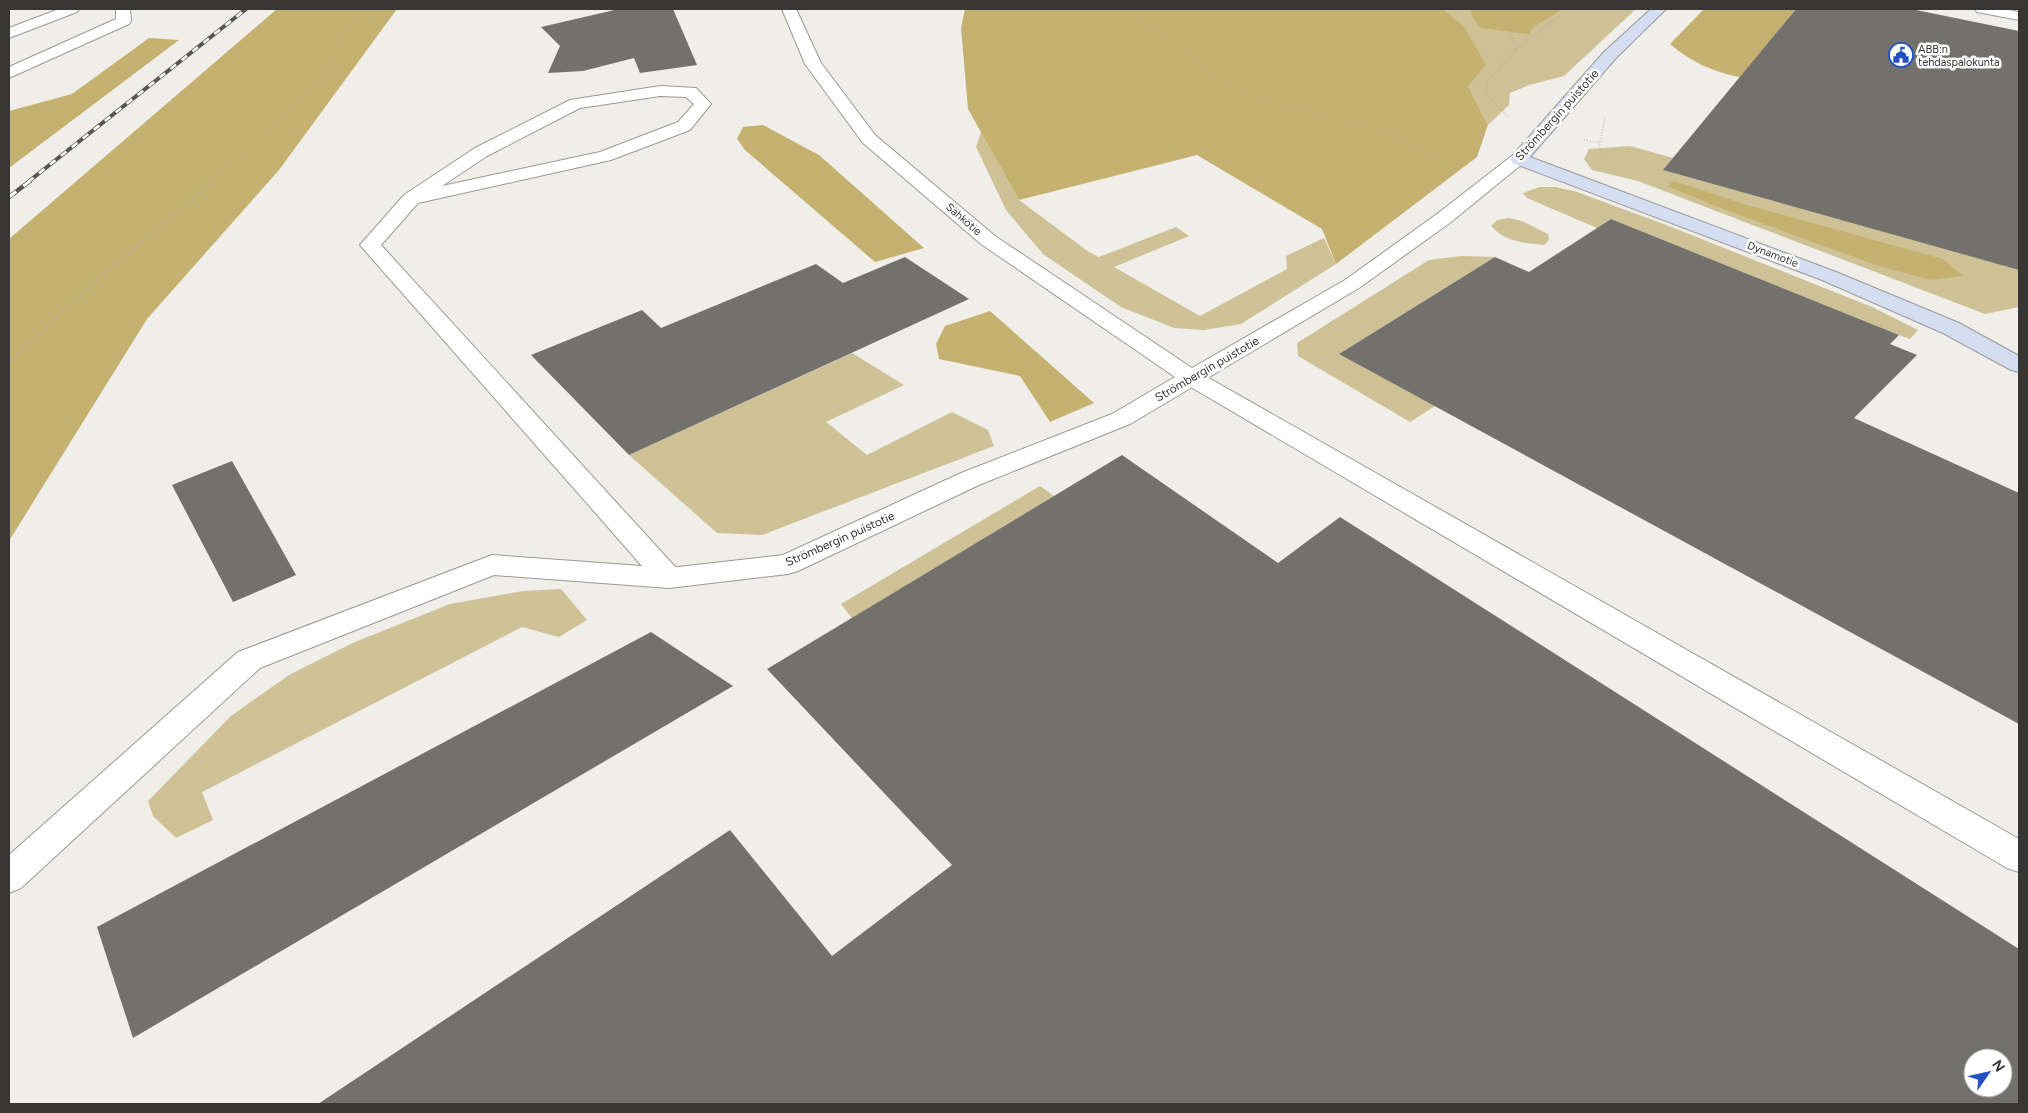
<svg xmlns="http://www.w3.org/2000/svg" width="2028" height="1113" viewBox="0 0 2028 1113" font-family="Figtree,sans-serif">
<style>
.green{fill:#cec196}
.forest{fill:#c5b16f}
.building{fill:#72716c;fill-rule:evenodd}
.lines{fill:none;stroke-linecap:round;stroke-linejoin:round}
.lane-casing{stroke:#9b9995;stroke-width:2}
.street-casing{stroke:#9b9995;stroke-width:2}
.secondary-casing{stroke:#9b9995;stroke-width:2}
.path-far1{stroke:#acaba7;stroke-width:2;stroke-dasharray:0.5 2.5;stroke-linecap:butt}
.path{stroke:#acaba7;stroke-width:2.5;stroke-dasharray:1 3;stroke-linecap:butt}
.lane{fill:#fff;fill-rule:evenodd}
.street{fill:#fff;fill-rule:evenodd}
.secondary{fill:#d4def3;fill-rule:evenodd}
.rail-far1-casing{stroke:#575653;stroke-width:4}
.rail-casing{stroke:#575653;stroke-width:4.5}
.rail-far1{stroke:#fff;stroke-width:2.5;stroke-dasharray:7;stroke-linecap:butt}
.rail{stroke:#fff;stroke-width:3;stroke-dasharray:9;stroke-linecap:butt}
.labels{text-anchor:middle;stroke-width:5;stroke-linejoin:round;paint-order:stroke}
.far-poi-label{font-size:11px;fill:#373634;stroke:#fff;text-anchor:start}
.far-street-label{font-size:11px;fill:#373634;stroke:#fff}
.street-label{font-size:12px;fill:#373634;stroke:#fff}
</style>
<rect width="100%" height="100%" fill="#efeee9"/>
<g class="green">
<polygon points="1442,9 1636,9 1564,76 1529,85 1510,93 1509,105 1488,125 1468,86"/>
<polygon points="981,132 1019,200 1089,252 1099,257 1176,227 1189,236 1114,267 1200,316 1287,269 1286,256 1324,238 1336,264 1241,324 1204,330 1174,328 1121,307 1043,254 1006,210 976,147"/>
<polygon points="1630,146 1673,158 1664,170 2019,270 2019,307 1985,314 1638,181 1592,170 1584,159 1589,149"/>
<polygon points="1539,187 1556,187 1577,192 1669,226 1872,307 1918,330 1910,339 1899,335 1611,219 1597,228 1527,198 1523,193"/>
<path d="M1509 218 1522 221 1548 234 1549 240 1544 245C1523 243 1505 242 1491 226L1497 220Z"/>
<polygon points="1461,256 1495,257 1339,354 1435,406 1410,422 1298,356 1297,343 1429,260"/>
<polygon points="852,353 904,385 826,422 867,455 952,412 988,430 994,446 762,535 717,533 629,455"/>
<polygon points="1040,486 1054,496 852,618 841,604"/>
<polygon points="561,589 587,620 559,637 522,627 202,792 213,820 176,838 153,816 148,801 231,716 289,675 355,642 450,604 523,591"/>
</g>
<g class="forest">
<polygon points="277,9 397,9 279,170 147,319 9,541 9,239"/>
<polygon points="965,9 1442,9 1464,26 1486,65 1468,86 1488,125 1477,157 1336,264 1322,229 1197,155 1019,200 968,109 961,28"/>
<polygon points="1469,9 1563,9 1533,27 1529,34 1481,28 1475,21"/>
<path d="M1704 9H1796L1740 77C1713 72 1691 62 1670 44Z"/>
<polygon points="149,38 179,40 9,168 9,111 72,94"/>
<polygon points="763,125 819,155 924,248 875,262 745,150 737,139 743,127"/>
<polygon points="1674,181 1744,204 1943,259 1963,276 1931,280 1878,266 1718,207 1667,186"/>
<polygon points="990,311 1094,403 1050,422 1020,376 939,359 936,344 945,326"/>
</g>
<g class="building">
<polygon points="619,9 673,9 697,65 640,73 634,58 583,71 548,73 560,46 541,27"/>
<polygon points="1796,9 1911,9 2019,31 2019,270 1663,170"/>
<polygon points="1611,219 1899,335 1890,344 1917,355 1854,418 2019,493 2019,724 1339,354 1495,257 1529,272"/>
<polygon points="905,257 969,299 629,455 531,355 642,310 661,328 816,264 843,283"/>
<path d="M1122 455 1278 563 1340 517 2019 949V1104H318L730 830 832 956 952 865 767 669ZM1973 1058H2003V1088H1973Z"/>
<polygon points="232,461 296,575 233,602 172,485"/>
<polygon points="651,632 733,686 133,1038 97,927"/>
</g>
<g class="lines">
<defs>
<g id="lane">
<polygon points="59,9 79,9 77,12 9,38 9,28"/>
<polygon points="116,9 130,9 131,21 129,24 9,78 9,67 116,19"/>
<polygon points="1975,9 2004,9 2019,12 2019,20 1977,12"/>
<path d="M660 86 696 88 711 104 690 130 611 160 418 203 381 245 679 571 683 578 679 585 669 588 494 575 260 668 21 888 9 893V855L238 652 492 555 642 566 360 245 404 195 475 148 570 100ZM660 96 686 97 694 104 678 122 600 152 442 186 487 156 580 108Z"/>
<polygon points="1192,371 1200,373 2019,839 2019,872 2007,868 1184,383 1180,378 1184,373"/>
</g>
<polygon id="street" points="782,9 796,9 821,63 875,135 995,236 1192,368 1345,280 1437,214 1513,155 1519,154 1525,155 1528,159 1451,222 1359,288 1130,424 979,485 798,571 788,574 669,588 659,585 655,578 659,571 669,568 783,555 961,473 1112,414 1175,377 981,244 863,143 805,64"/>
<polygon id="secondary" points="1651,9 1666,9 1616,58 1530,157 1836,272 1959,323 2019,356 2019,372 2011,370 1943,333 1822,280 1513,163 1510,159 1513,155 1604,52"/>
</defs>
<use href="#lane" class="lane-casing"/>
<use href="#street" class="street-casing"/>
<use href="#secondary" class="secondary-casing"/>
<g class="path-far1">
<polyline points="1123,9 1166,35 1215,77 1236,89 1269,102 1368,126 1453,164"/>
<polyline points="1505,9 1516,49 1487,82 1486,94 1508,117"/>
<polyline points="1516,49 1569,9"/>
<polyline points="1584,140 1600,143"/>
<polyline points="1602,153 1599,148 1605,118"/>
<polyline points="211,182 326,77 343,31 364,9"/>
</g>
<polyline class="path" points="9,364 12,359 97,279 171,218 212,181"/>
<use href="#lane" class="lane"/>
<use href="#street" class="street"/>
<use href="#secondary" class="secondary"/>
<defs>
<polyline id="rail-far1" points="28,182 246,9"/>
<polyline id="rail" points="9,197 30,181"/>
</defs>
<use href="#rail-far1" class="rail-far1-casing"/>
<use href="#rail" class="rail-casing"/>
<use href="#rail-far1" class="rail-far1"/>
<use href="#rail" class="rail"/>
</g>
<defs>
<symbol id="civic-ring" viewBox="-11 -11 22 22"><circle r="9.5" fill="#fff" stroke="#2352c0" stroke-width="1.5"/><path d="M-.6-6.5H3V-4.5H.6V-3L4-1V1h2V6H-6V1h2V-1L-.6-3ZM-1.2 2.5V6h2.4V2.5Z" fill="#2352c0"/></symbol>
</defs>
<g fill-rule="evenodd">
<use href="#civic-ring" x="1887" y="41" width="28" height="28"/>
</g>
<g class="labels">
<g class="far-poi-label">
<text x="1918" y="53">ABB:n<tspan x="1918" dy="13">tehdaspalokunta</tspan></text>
</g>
<g class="far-street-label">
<text transform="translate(964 219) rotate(41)" y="4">Sähkötie</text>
<text transform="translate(1773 254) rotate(21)" y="4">Dynamotie</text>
</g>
<g class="street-label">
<text transform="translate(1557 115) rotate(-48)" y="4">Strömbergin puistotie</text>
<text transform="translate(1207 369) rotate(-30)" y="4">Strömbergin puistotie</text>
<text transform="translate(840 539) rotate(-24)" y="4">Strömbergin puistotie</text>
</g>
</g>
<rect width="2028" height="1113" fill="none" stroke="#373634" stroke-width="20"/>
<g transform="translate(1988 1073) rotate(56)"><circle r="24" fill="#ffffff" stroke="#afafae"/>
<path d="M0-4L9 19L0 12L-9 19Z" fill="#2352c0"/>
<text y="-8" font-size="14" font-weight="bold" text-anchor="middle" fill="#373634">N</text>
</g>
</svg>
